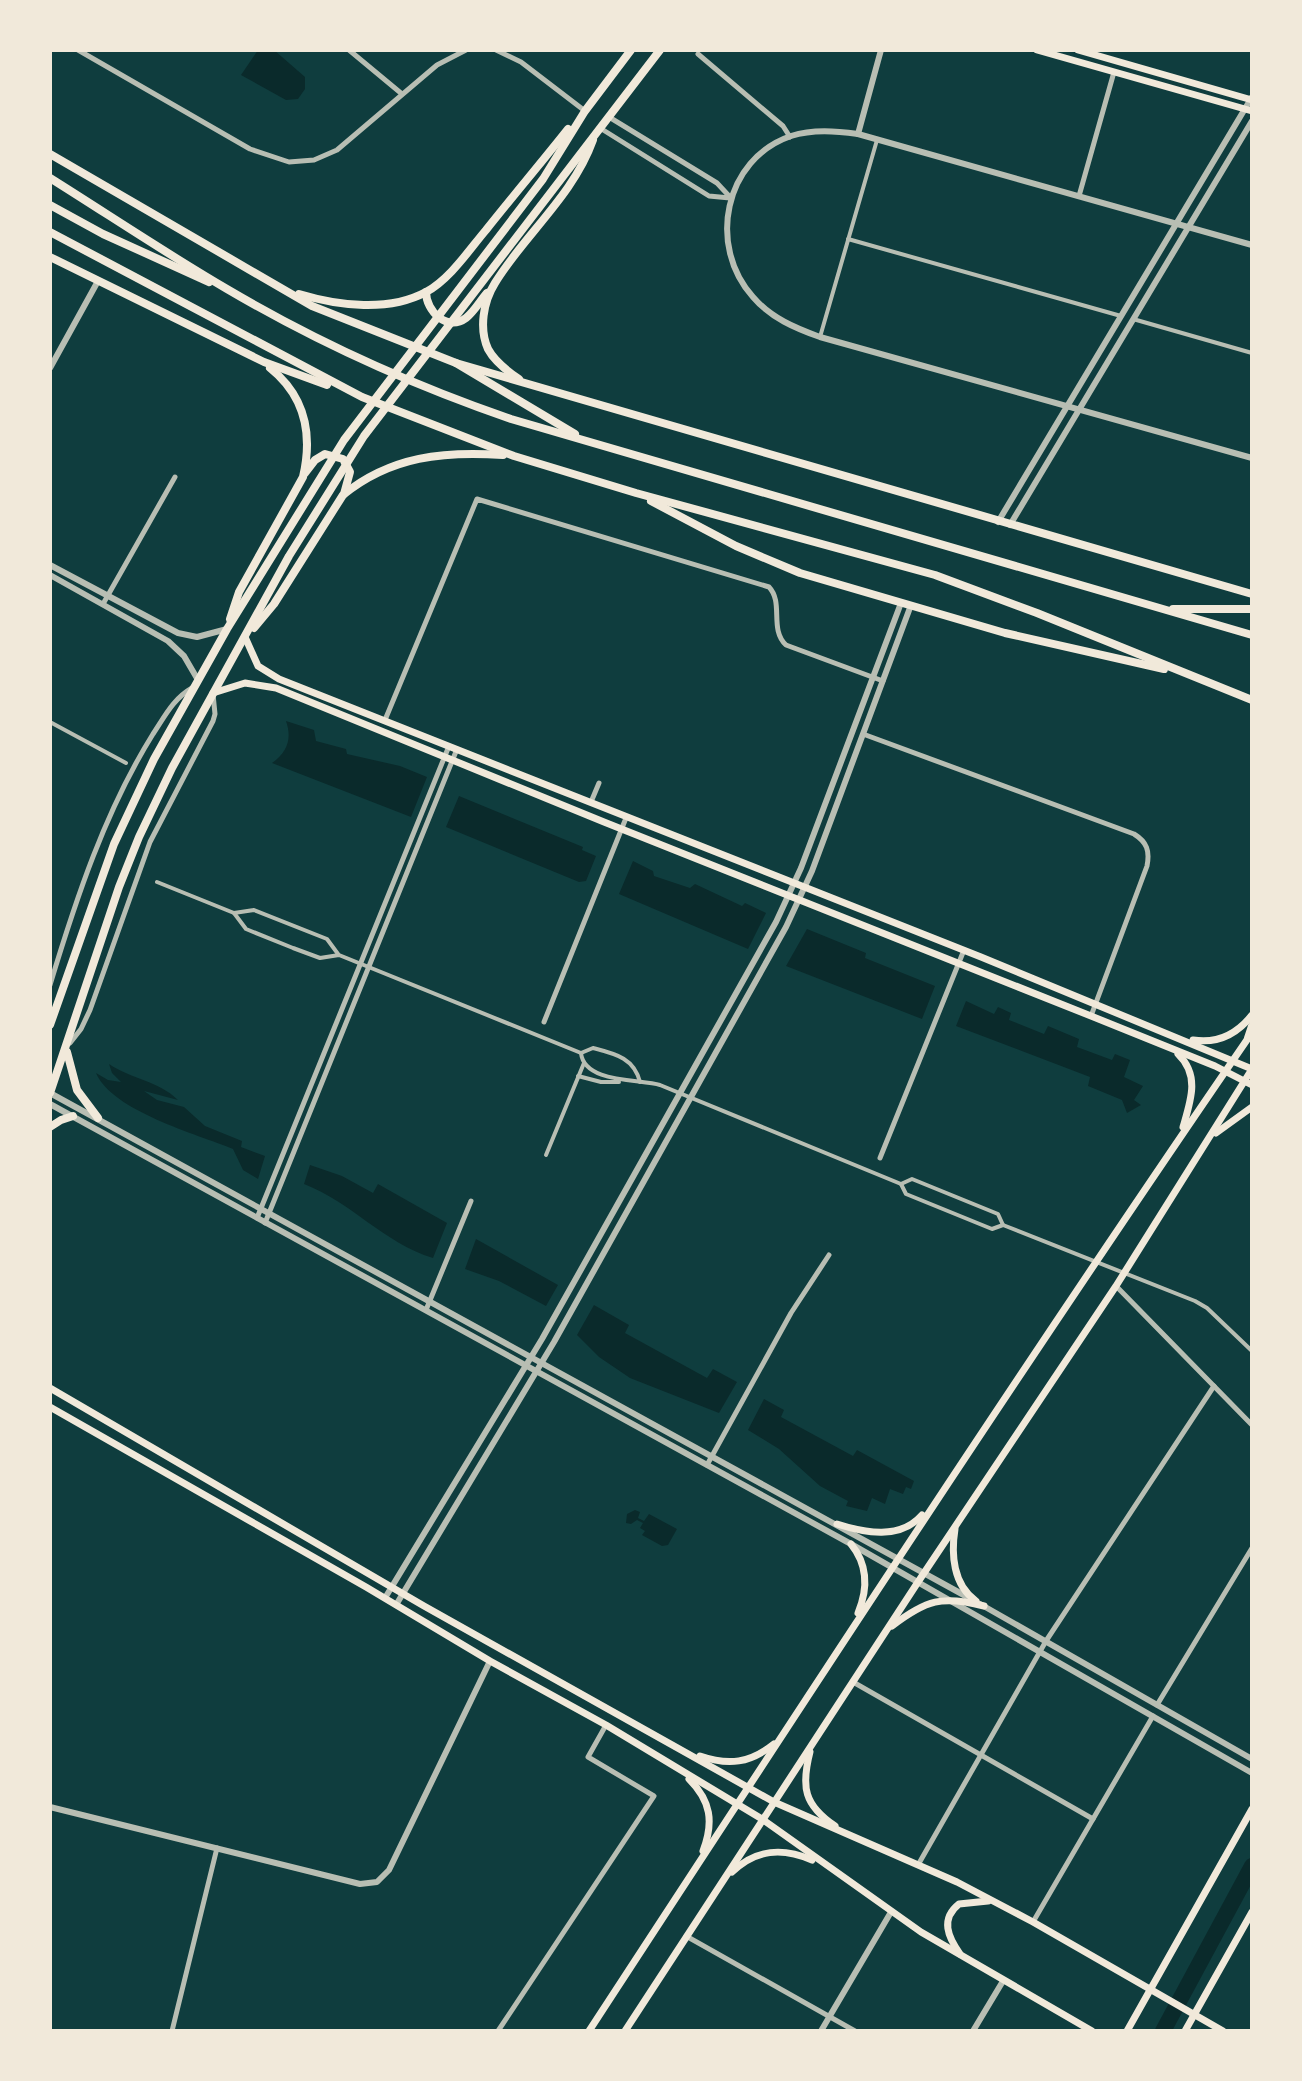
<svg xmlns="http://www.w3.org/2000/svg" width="1302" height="2081" viewBox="0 0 1302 2081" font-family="Commissioner,sans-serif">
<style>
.water{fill:#0a2a2b}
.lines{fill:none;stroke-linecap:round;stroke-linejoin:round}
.river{stroke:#0a2a2b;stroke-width:16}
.pedestrian{stroke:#b8beb3;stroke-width:4}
.minor{stroke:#b8beb3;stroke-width:5}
.tertiary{stroke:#b8beb3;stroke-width:6}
.secondary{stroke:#f1e9da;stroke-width:7}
.primary{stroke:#f1e9da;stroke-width:8}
.trunk{stroke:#f1e9da;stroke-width:8}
</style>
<rect width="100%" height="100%" fill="#0f3d3e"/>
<g class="water">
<polygon points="258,50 274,50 305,77 305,89 298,99 286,100 241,75"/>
<path d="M286 721 314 730 316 741 346 749 347 754 400 766 427 777 411 817 272 763C288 752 292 738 286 721Z"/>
<polygon points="459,796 583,847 582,850 596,856 586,881 579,882 446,827"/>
<polygon points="633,861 653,871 654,876 690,888 695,884 742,906 745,903 766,913 748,949 619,894"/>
<polygon points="807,929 866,953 865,958 935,986 922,1019 786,966"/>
<polygon points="966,1001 994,1014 998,1007 1011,1013 1009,1020 1044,1034 1048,1026 1079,1039 1077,1047 1112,1060 1115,1054 1130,1060 1124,1077 1143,1086 1134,1100 1141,1105 1127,1113 1122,1100 1088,1086 1090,1077 956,1026"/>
<path d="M109 1064C131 1079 159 1081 178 1100L144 1091 157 1100 184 1107 205 1126 242 1141 241 1147 265 1156 258 1179 243 1170 233 1149C197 1134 112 1111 96 1073L108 1080 121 1082 112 1073Z"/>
<path d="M310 1165 342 1176 373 1193 378 1184 447 1223 433 1258C384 1243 351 1202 304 1184Z"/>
<polygon points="476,1239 558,1285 546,1306 499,1281 465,1269"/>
<polygon points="594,1305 629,1325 625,1333 707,1378 713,1369 737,1382 719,1413 630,1378 599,1357 577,1335"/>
<polygon points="764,1399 784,1410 781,1417 853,1456 857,1450 914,1481 911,1489 906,1487 903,1494 890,1489 885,1504 872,1498 867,1511 846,1506 848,1501 820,1486 779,1449 748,1430"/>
<polygon points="635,1510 640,1512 638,1518 644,1521 649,1514 677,1529 668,1545 662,1546 642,1535 645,1531 640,1528 643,1523 637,1520 631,1524 626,1523 627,1514"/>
</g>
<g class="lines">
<polyline class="river" points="1163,2031 1252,1866"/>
<g class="pedestrian">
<polyline points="848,239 1121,316"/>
<polyline points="1133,319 1252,353"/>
<polyline points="820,337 877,140"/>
<polyline points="50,722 126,763"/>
<path d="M157 882 234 913 246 929 293 948 320 958 339 955 581 1053C584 1083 639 1079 660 1085L901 1184 906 1194 992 1229 1003 1225 1195 1301 1207 1308 1252 1351"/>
<polyline points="234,913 254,910 327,939 338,954"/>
<path d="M581 1053 593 1048C616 1054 634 1058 640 1082"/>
<polyline points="578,1076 601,1082 619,1082"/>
<polyline points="546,1155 584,1063"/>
<polyline points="901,1184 912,1179 998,1214 1003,1225"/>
</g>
<g class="minor">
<polyline points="78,50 250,149 289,162 314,160 337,150 437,65 466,50"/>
<polyline points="349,50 402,94"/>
<polyline points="496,50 521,62 585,111"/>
<polyline points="698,54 783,126 790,137"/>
<polyline points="609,117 717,183 730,197"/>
<polyline points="600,128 709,196 730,198"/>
<polyline points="1079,196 1114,72"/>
<polyline points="103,604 175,477"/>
<path d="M385 720 477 499 769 587C784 603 769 629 786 645L883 681"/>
<path d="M863 734 1134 834C1147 842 1150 851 1147 866L1091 1016"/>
<polyline points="591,802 599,783"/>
<path d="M50 985C76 899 105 811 153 734 165 716 173 699 192 688"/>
<polyline points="544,1022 626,818"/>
<polyline points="70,1043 81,1029 90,1010 150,842 213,721 215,714 213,694"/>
<polyline points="880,1158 964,950"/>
<polyline points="257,1218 449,746"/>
<polyline points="265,1223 457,749"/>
<polyline points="1116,1286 1252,1425"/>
<polyline points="426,1310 471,1201"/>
<polyline points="707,1465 791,1313 829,1255"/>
<polyline points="853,1682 1093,1819"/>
<polyline points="1157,1705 1252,1548"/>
<polyline points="918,1865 1046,1641 1214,1386"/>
<polyline points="1033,1922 1153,1716"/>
<polyline points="686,1936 855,2031"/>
<polyline points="172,2031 217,1848"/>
<polyline points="498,2031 654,1796 588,1757 606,1725"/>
</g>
<g class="tertiary">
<polyline points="858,134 881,50"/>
<path d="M1252 245 858 134C836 131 813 129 791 136 724 159 707 246 753 297 771 318 795 328 820 337L1252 458"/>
<polyline points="50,368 98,281"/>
<polyline points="998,522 1252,97"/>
<polyline points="1010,525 1252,121"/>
<polyline points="50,565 178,633 197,637 227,629"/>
<polyline points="50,575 168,641 184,656 198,680"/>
<polyline points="50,1093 971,1599"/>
<polyline points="50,1104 851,1544 1252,1773"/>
<polyline points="385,1598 542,1339 776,922 801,868 901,603"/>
<polyline points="980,1604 1252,1759"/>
<polyline points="396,1605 554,1342 786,927 812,871 911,605"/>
<polyline points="50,1807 360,1884 377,1882 389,1870 490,1661"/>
<polyline points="821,2031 891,1912"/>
<polyline points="973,2031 1003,1981"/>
</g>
<g class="secondary">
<polyline points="1037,50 1252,111"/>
<polyline points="1078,50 1252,100"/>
<polyline points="245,637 258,666 279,679 981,957 1252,1069"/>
<polyline points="213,693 245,683 276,688 604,822 1091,1016 1215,1066 1252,1085"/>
<path d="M1193 1040C1218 1044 1237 1034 1252 1015"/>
<path d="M1178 1054C1200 1075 1191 1100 1183 1127"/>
<polyline points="1216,1133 1252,1107"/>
<polyline points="50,1388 424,1606 774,1802 957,1882 1033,1922 1223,2031"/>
<polyline points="50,1407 366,1587 490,1661 606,1725 762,1819 921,1932 1092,2031"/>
<path d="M837 1524C865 1533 900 1540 922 1515"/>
<path d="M955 1529C951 1554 953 1585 976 1601"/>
<path d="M851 1544C868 1565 868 1589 858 1613"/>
<path d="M892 1626C926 1600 942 1595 984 1606"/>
<path d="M810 1752C801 1787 804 1805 835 1826"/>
<path d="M700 1756C729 1766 750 1763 774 1744"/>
<path d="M689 1779C711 1801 714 1822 703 1851"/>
<path d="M732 1872C756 1849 782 1847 812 1860"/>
<path d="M960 1954C948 1937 940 1919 959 1904L988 1901"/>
<path d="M589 2031C807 1697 1025 1363 1251 1034"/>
<polyline points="625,2031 918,1582 1116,1286 1252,1069"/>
<polyline points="1127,2031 1252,1809"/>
<polyline points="1185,2031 1252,1912"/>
</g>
<g class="primary">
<polyline points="50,154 312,306 456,363 1252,594"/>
<polyline points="50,205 103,234 209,282"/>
<polyline points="50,232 362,397 514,456 636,493 935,575 1037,613 1252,700"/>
<polyline points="50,257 264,362 327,385"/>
<path d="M426 292C426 311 447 332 466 318 474 312 480 301 487 293"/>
<path d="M299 294C339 306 389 312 426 292 450 279 469 250 486 230 513 196 541 163 568 129"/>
<path d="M519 379C507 371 495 362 488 349 479 329 483 302 495 283 525 234 573 196 593 140"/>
<polyline points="305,473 315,460 325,454 343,459 350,472 344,494"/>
<polyline points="651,501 736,546 800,573 1005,633 1164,669"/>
<path d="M230 619 239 592 303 477C313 434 305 396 270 368"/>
<path d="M254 628 274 604 343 495C391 456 444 451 503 455"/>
<polyline points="50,1025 114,844 154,759 227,629 344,440 543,179 585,111 631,50"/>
<polyline points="1248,1038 1252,1026"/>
<polyline points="67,1052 77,1090 98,1118"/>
<polyline points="50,1093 119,887 139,837 172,768 289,556 364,436 660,50"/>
<polyline points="50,1127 61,1120 73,1116"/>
</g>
<g class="trunk">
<path d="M50 178C109 215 167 254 227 289 317 342 412 385 511 419L1252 635"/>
<polyline points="456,363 575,434"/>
<polyline points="1173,609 1252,609"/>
</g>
</g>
<rect width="1302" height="2081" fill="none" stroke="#f1e9da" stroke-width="104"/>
</svg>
